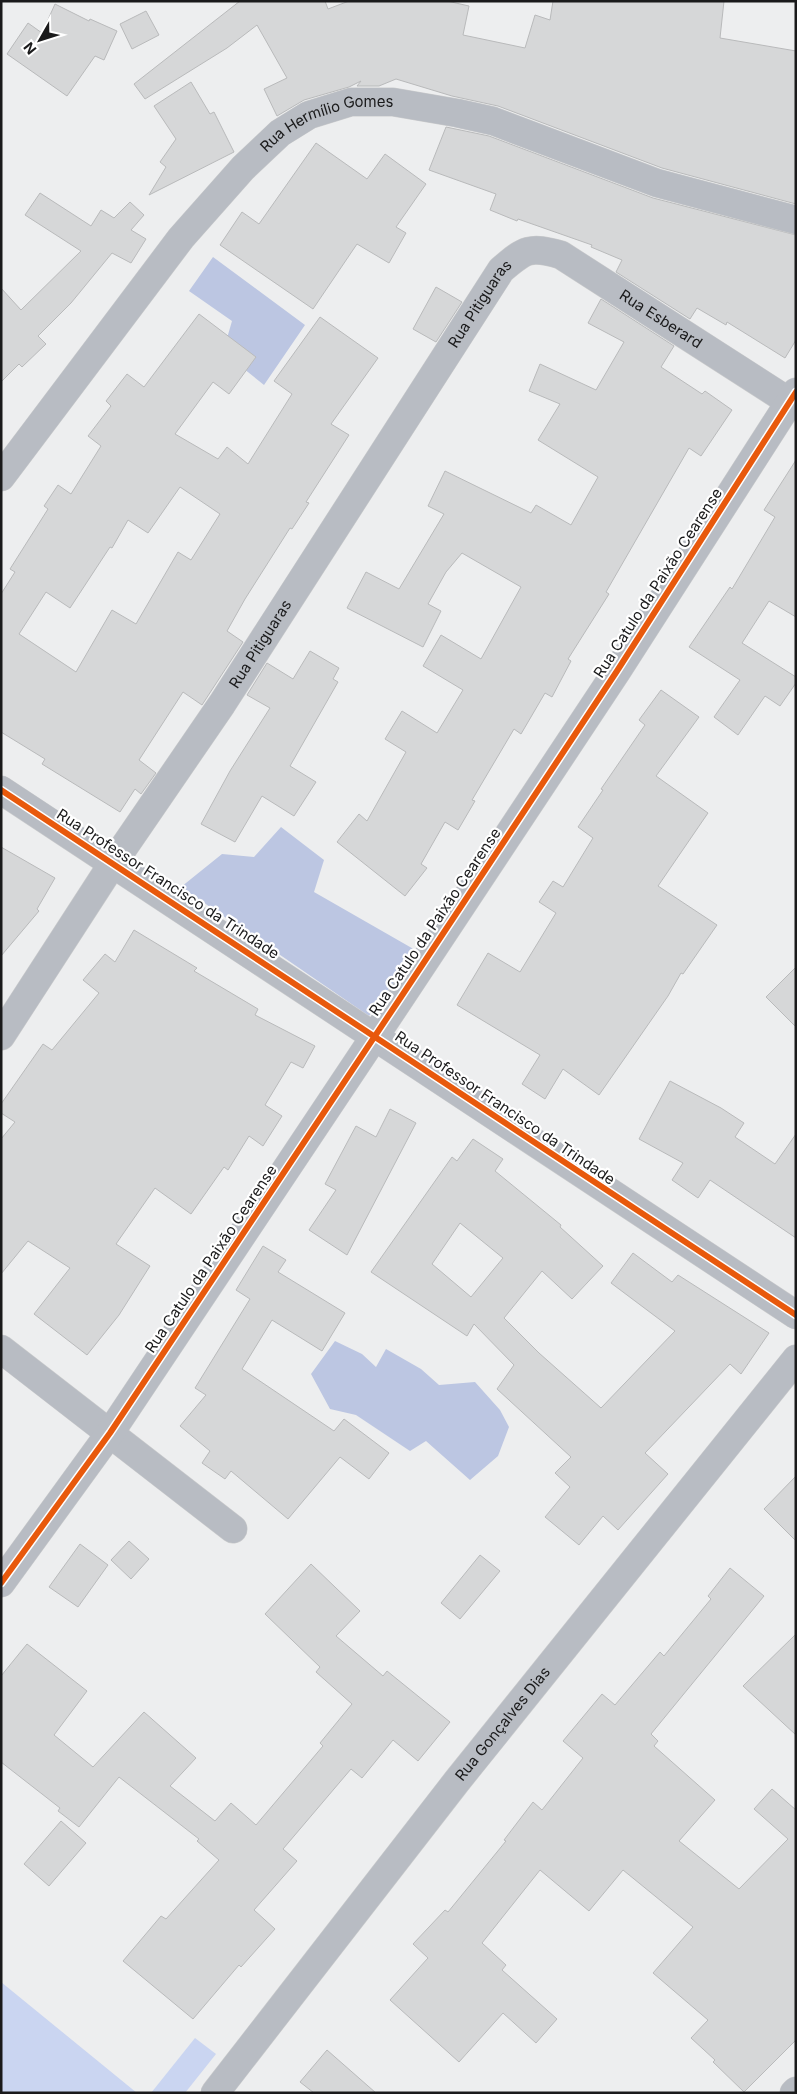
<svg xmlns="http://www.w3.org/2000/svg" width="797" height="2094" viewBox="0 0 797 2094" font-family="Inter,sans-serif">
<style>
.green{fill:#cad5f1}
.forest{fill:#bcc6e2}
.building{fill:#d6d7d8;stroke:#b9babb;fill-rule:evenodd}
.lines{fill:none;stroke-linecap:round;stroke-linejoin:round}
.minor-casing{stroke:#cbcccd;stroke-width:29}
.minor{stroke:#b8bcc3;stroke-width:28}
.cycleway-casing{stroke:#fff;stroke-width:9}
.cycleway{stroke:#e8590c;stroke-width:6}
.labels{text-anchor:middle;stroke-width:4.5;stroke-linejoin:round;paint-order:stroke}
.street-label{font-size:15px;fill:#1a1a1b;stroke:#fff}
</style>
<rect width="100%" height="100%" fill="#edeeef"/>
<g class="green">
<polygon points="1,1982 137,2093 1,2093"/>
<polygon points="195,2038 216,2054 185,2093 151,2093"/>
</g>
<g class="forest">
<polygon points="213,257 305,325 264,385 223,352 232,321 189,291"/>
<polygon points="281,827 324,860 314,892 417,951 369,1016 181,887 222,854 254,857"/>
<polygon points="335,1341 362,1354 376,1367 386,1349 421,1369 439,1385 475,1382 500,1410 509,1427 498,1456 470,1480 426,1441 410,1451 356,1415 330,1409 311,1374"/>
</g>
<g class="building">
<polygon points="240,1 325,1 328,9 349,1 447,1 469,6 463,35 525,48 535,15 550,20 553,1 724,1 720,38 796,51 796,204 662,168 498,106 452,96 396,79 379,86 357,86 361,81 349,87 304,100 277,116 264,89 287,78 257,25 227,48 145,99 134,84"/>
<polygon points="55,4 89,21 90,19 117,31 104,60 95,56 67,96 7,54 28,23 42,33"/>
<polygon points="146,11 159,35 132,49 120,24"/>
<polygon points="191,82 210,114 214,112 234,152 149,195 166,167 160,162 176,139 154,106"/>
<polygon points="446,127 489,136 653,198 796,235 796,340 785,358 727,322 726,325 697,308 690,319 616,272 622,260 591,247 592,245 518,219 517,221 490,210 496,194 429,170"/>
<polygon points="316,143 367,179 385,154 426,184 396,227 406,233 389,263 357,244 313,309 220,245 242,212 259,224"/>
<polygon points="40,193 91,226 101,210 114,218 130,202 144,215 131,230 146,239 131,263 112,253 71,303 38,336 46,344 22,367 19,364 1,382 1,288 21,310 81,251 25,215"/>
<polygon points="436,287 462,302 436,342 413,329"/>
<polygon points="601,299 674,346 661,367 702,394 705,391 732,410 701,456 689,448 606,592 609,594 568,659 571,661 552,697 545,693 521,734 514,729 472,800 475,801 458,830 445,822 421,864 427,868 405,896 337,842 359,814 367,821 406,752 385,739 402,711 437,733 463,690 423,666 441,635 481,659 521,587 462,553 446,572 428,604 441,611 423,647 347,608 366,572 399,589 444,514 428,506 445,471 531,513 536,505 571,525 598,477 538,440 560,404 529,391 540,364 596,390 624,342 588,323"/>
<path d="M199 314 256 357 229 394 213 382 175 434 218 459 227 447 248 464 292 394 274 381 320 317 378 358 331 424 349 435 306 502 309 503 292 529 290 528 245 599 227 631 243 642 202 705 183 692 139 760 156 773 141 794 135 789 120 812 42 764 45 759 1 732V594L15 572 10 569 48 509 44 506 58 485 71 494 101 446 88 436 111 406 106 401 127 374 144 387ZM180 487 220 514 191 560 178 552 136 624 112 610 76 672 19 634 46 592 70 608 110 547 112 548 128 520 148 533Z"/>
<polygon points="796,460 796,617 769,601 742,643 796,677 796,683 780,706 765,696 738,735 714,717 740,680 689,647 730,587 732,589 775,517 764,510"/>
<polygon points="310,651 339,668 333,679 338,682 290,766 316,782 294,816 262,796 235,842 201,824 230,771 270,708 247,695 267,663 293,679"/>
<polygon points="661,690 699,717 656,776 708,813 658,886 717,925 683,974 681,973 668,996 599,1095 563,1069 545,1099 522,1084 540,1055 457,1005 488,953 520,972 556,913 539,902 553,881 563,887 593,838 578,827 603,790 601,789 645,725 639,720"/>
<polygon points="1,847 55,878 37,909 39,911 1,956"/>
<polygon points="134,930 197,968 194,971 258,1009 255,1015 315,1046 303,1068 291,1062 265,1105 282,1116 263,1146 249,1136 228,1170 224,1167 191,1214 155,1188 116,1244 150,1266 119,1315 87,1355 34,1314 70,1268 28,1241 1,1274 1,1139 15,1122 1,1113 1,1104 43,1044 52,1050 99,993 83,980 105,954 115,962"/>
<polygon points="796,967 796,1027 766,997"/>
<polygon points="670,1081 721,1108 744,1123 735,1137 775,1164 796,1134 796,1238 710,1180 698,1198 672,1180 683,1163 639,1139"/>
<polygon points="390,1109 416,1123 347,1255 309,1230 336,1190 325,1184 356,1126 376,1137"/>
<path d="M473 1139 503 1159 495 1171 561 1225 560 1227 603 1266 572 1299 542 1271 504 1318 539 1353 601 1408 675 1331 611 1283 633 1253 672 1282 678 1275 769 1333 741 1374 730 1364 645 1453 668 1474 618 1530 603 1516 579 1545 545 1517 570 1487 555 1473 571 1457 497 1389 514 1365 474 1324 467 1336 371 1272 452 1157 457 1161ZM460 1223 503 1258 471 1297 432 1264Z"/>
<polygon points="263,1246 286,1260 278,1272 345,1313 322,1351 272,1320 242,1369 334,1431 344,1419 389,1453 369,1479 340,1457 288,1519 231,1471 225,1479 202,1463 210,1451 180,1426 206,1395 195,1388 250,1299 236,1290"/>
<polygon points="796,1476 796,1541 764,1509"/>
<polygon points="129,1541 149,1559 131,1579 111,1560"/>
<polygon points="80,1544 108,1565 78,1607 49,1587"/>
<polygon points="480,1555 500,1571 460,1619 441,1603"/>
<polygon points="311,1564 360,1611 336,1636 383,1676 387,1671 450,1722 418,1761 393,1740 362,1778 351,1769 283,1849 297,1861 254,1910 275,1929 241,1967 239,1965 193,2019 123,1961 161,1916 166,1919 219,1860 197,1841 199,1839 119,1777 79,1827 58,1811 60,1808 1,1762 1,1676 27,1644 87,1691 54,1735 93,1767 144,1712 196,1758 170,1786 215,1821 231,1803 256,1825 323,1746 320,1743 352,1704 316,1672 320,1667 265,1614"/>
<polygon points="730,1568 764,1596 651,1734 658,1741 654,1746 715,1800 679,1841 739,1889 788,1839 754,1809 772,1789 796,1810 796,2040 744,2092 713,2062 715,2060 691,2038 708,2020 653,1973 693,1927 623,1870 589,1911 540,1870 482,1943 506,1965 502,1970 557,2019 536,2043 503,2013 459,2062 390,2000 428,1958 413,1944 445,1910 448,1912 506,1841 504,1840 533,1802 542,1810 583,1758 563,1741 602,1694 615,1705 660,1652 664,1656 711,1599 708,1596"/>
<polygon points="796,1634 796,1735 743,1686"/>
<polygon points="61,1821 86,1843 49,1886 24,1864"/>
<polygon points="327,2050 376,2093 314,2093 300,2082"/>
</g>
<g class="lines">
<defs>
<g id="minor">
<path id="s1" d="M1 477 181 238 243 168 280 133 309 115 351 102H393L457 113 493 121 657 183 796 220"/>
<polyline points="1,790 796,1315"/>
<path id="s2" d="M1 1036 113 863 222 704 501 270C525 249 530 246 561 255L796 406"/>
<polyline points="1,1349 233,1529"/>
<polyline points="1,1583 110,1433 403,994 617,671 796,392"/>
<path id="s3" d="M215 2093 457 1781 796 1359"/>
<polyline points="794,2093 796,2091"/>
</g>
</defs>
<use href="#minor" class="minor-casing"/>
<use href="#minor" class="minor"/>
<defs>
<g id="cycleway">
<polyline points="1,790 796,1315"/>
<polyline points="1,1583 110,1433 403,994 617,671 796,392"/>
</g>
</defs>
<use href="#cycleway" class="cycleway-casing"/>
<use href="#cycleway" class="cycleway"/>
</g>
<g class="labels">
<g class="street-label">
<text dy="5" stroke="none"><textPath href="#s1" startOffset="492">Rua Hermílio Gomes</textPath></text>
<text dy="5" stroke="none"><textPath href="#s2" startOffset="875">Rua Pitiguaras</textPath></text>
<text dy="5" stroke="none"><textPath href="#s2" startOffset="1100">Rua Esberard</textPath></text>
<text transform="translate(658 583) rotate(-57)" y="5">Rua Catulo da Paixão Cearense</text>
<text dy="5" stroke="none"><textPath href="#s2" startOffset="470">Rua Pitiguaras</textPath></text>
<text transform="translate(168 884) rotate(33)" y="5">Rua Professor Francisco da Trindade</text>
<text transform="translate(435 922) rotate(-56)" y="5">Rua Catulo da Paixão Cearense</text>
<text transform="translate(505 1108) rotate(34)" y="5">Rua Professor Francisco da Trindade</text>
<text transform="translate(211 1259) rotate(-56)" y="5">Rua Catulo da Paixão Cearense</text>
<text dy="5" stroke="none"><textPath href="#s3" startOffset="468">Rua Gonçalves Dias</textPath></text>
</g>
</g>
<rect width="797" height="2094" fill="none" stroke="#1a1a1b" stroke-width="5"/>
<g transform="translate(40 40) rotate(231)" stroke="#ffffff" stroke-width="4" paint-order="stroke">
<path d="M0-4L9 19L0 12L-9 19Z" fill="#1a1a1b"/>
<text y="-8" font-size="14" font-weight="bold" text-anchor="middle" fill="#1a1a1b">N</text>
</g>
</svg>
